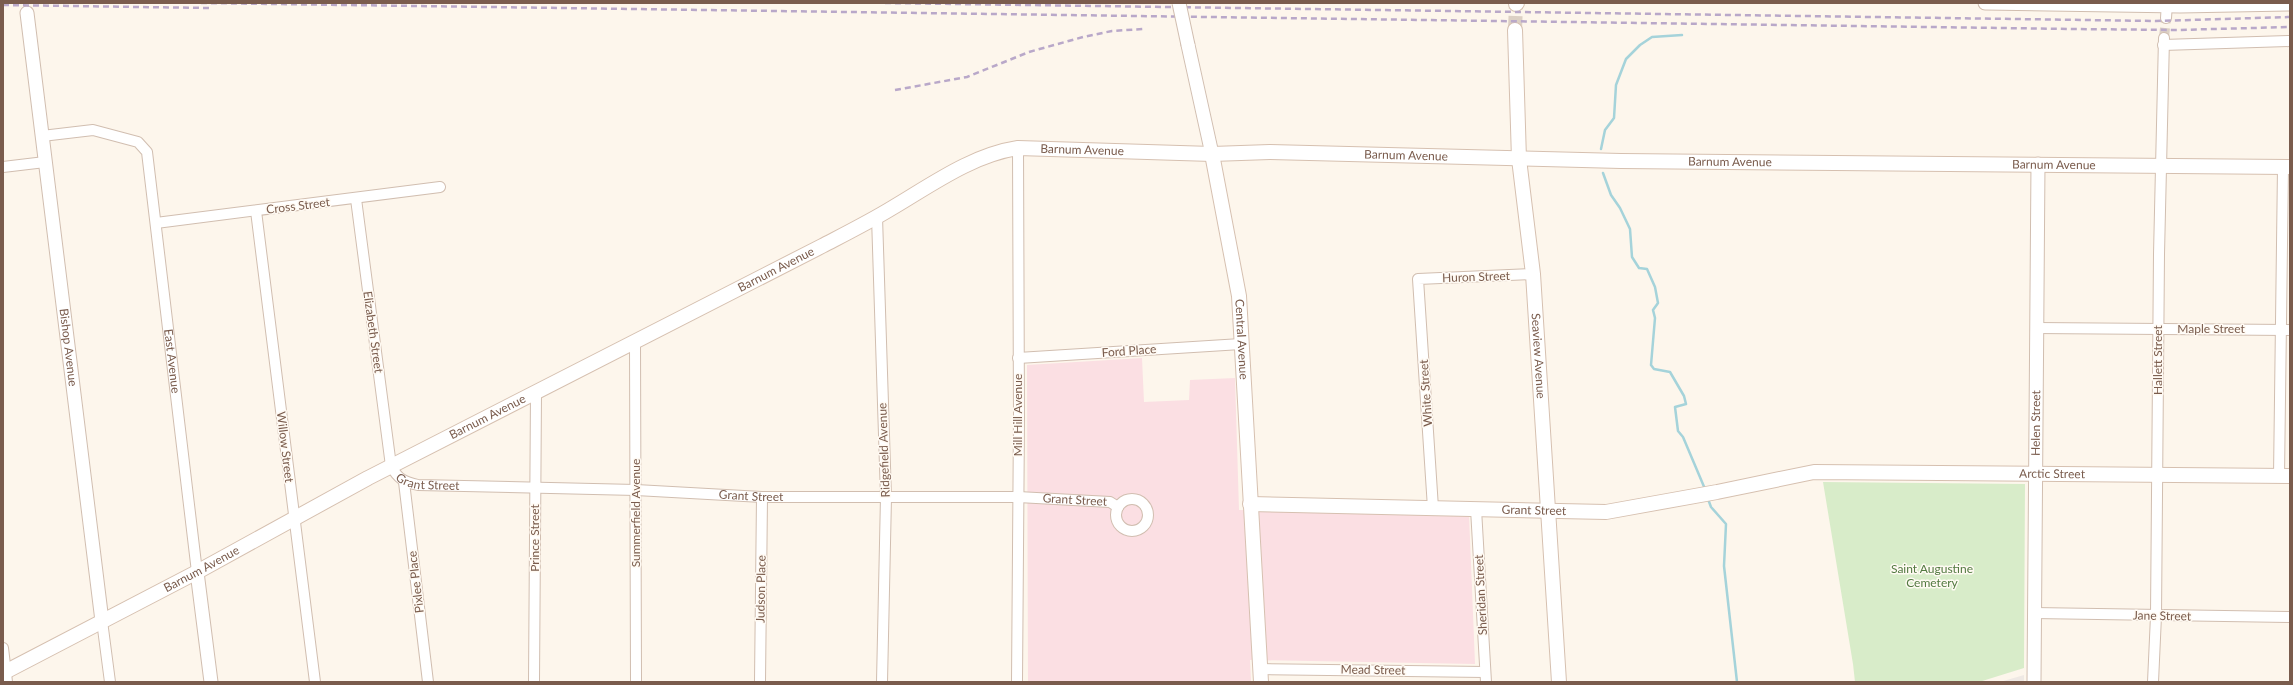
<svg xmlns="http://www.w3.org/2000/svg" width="2293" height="685" viewBox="0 0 2293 685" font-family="Lato,sans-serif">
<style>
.industrial{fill:#efe9e4}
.medical{fill:#fbdfe3}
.green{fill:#d8ecc9}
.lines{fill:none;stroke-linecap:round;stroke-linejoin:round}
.stream{stroke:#a5d3da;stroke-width:2.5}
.minor-tunnel{stroke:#dcd0c4;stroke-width:10;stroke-dasharray:10 5;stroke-linecap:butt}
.secondary-tunnel{stroke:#dcd0c4;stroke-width:14;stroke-dasharray:14 7;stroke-linecap:butt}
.minor-casing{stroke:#d1beb0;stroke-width:12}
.tertiary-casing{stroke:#d1beb0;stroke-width:15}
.secondary-casing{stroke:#d6c0b0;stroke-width:16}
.minor{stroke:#fff;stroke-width:10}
.tertiary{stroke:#fff;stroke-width:13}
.secondary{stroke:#fff;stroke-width:14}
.rail{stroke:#b9a8c9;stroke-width:2.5;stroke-dasharray:6 4;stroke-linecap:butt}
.tertiary-bridge-casing{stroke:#d1beb0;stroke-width:15;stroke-linecap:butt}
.tertiary-bridge{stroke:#fff;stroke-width:13}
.labels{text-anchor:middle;stroke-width:3;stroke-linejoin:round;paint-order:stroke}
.street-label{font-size:12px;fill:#7a5c4d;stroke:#fffaf3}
.park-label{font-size:12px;fill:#537a41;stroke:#fffaf3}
</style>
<rect width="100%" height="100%" fill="#fdf6ec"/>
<polygon class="industrial" points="2024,675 2024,682 2000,682"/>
<polygon class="medical" points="1142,358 1144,402 1189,400 1190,380 1235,378 1239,510 1469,514 1475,664 1250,660 1251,682 1028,682 1027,365"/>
<polygon class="green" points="1823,482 2025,484 2024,668 1979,682 1855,682 1853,664"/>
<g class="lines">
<g class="stream">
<polyline points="1601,149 1605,130 1614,118 1616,85 1626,59 1640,45 1652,37 1682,35"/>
<polyline points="1603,173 1611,195 1620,208 1630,229 1632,257 1639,268 1647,269 1655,287 1658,303 1653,310 1655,318 1651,365 1654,369 1670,372 1684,396 1686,404 1675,407 1678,431 1683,437 1705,489"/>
<polyline points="1708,499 1711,507 1726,524 1724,566 1737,682"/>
</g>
<polyline class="minor-tunnel" points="2164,38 2166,18"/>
<polyline class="secondary-tunnel" points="1515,30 1516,4"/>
<defs>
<g id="minor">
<polyline points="2166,18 2167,3"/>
<polyline points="2163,45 2290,41"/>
<path id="s1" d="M42 136 93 130 138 142 147 152 197 572"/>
<polyline points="3,167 45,162"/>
<path id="s2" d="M356 199 391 466C398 479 404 482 418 485L636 490 762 497H1018L1110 502 1118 507"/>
<polyline points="256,211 315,682"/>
<polyline points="877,217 886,497 882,682"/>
<polyline points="156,223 440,187"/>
<polyline points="2036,328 2290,330"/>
<polyline points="635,343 636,682"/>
<polyline points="1018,358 1241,344"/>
<polyline points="2279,476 2283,167"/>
<polyline points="404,482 428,682"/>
<circle cx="1132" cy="515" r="16"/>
<polyline points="1433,508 1418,279 1533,274"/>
<polyline points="1476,509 1486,682"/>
<polyline points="2034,613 2290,617"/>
<polyline points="102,621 110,682"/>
<polyline points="3,648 7,682"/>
<polyline points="1260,669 1485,672"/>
<polyline points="534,682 536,393"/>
<polyline points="760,682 762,497"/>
<polyline points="1017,682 1019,417 1018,148"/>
<polyline points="2153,682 2156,616 2159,254 2164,38"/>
</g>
<g id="tertiary">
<polyline points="1985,3 2180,6 2290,4"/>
<path id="s3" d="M27 13 102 621"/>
<polyline points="1188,45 1212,154"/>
<polyline points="197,572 211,682"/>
<path id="s4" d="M2034 682 2038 164"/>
</g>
<g id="secondary">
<polyline points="1516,4 1517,3"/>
<path id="s5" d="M1515 30 1519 159 1533 274 1559 682"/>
<path id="s6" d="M1212 154 1239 296 1261 682"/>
<path id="s7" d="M1250 504 1606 512 1717 492 1814 472 2290 476"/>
<path id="s8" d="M3 673 197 572 368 478 822 246C845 234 869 222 892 208 931 185 972 155 1018 148L1212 154 1270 152 1621 161 2290 167"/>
</g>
</defs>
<use href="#minor" class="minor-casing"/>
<use href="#tertiary" class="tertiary-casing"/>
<use href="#secondary" class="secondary-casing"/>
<use href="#minor" class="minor"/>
<use href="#tertiary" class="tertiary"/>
<use href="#secondary" class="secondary"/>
<g class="rail">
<polyline points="201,3 2072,29 2177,30 2290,27"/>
<polyline points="885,3 2156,21 2290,17"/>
<polyline points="3,5 209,8"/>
<polyline points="895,90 967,77 1029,52 1083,37 1112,31 1143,29"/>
</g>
<defs>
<polyline id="tertiary-bridge" points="1179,3 1188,45"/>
</defs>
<use href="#tertiary-bridge" class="tertiary-bridge-casing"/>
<use href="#tertiary-bridge" class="tertiary-bridge"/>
</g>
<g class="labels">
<g class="street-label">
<text dy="4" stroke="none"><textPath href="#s8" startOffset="1208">Barnum Avenue</textPath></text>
<text dy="4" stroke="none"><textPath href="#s8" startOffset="1532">Barnum Avenue</textPath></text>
<text dy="4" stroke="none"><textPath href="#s8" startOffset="1856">Barnum Avenue</textPath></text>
<text dy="4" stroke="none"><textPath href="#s8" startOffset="2180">Barnum Avenue</textPath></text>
<text transform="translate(298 206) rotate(-7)" y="4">Cross Street</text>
<text dy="4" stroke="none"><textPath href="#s8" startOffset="872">Barnum Avenue</textPath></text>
<text transform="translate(1476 277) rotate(-2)" y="4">Huron Street</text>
<text x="2211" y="333">Maple Street</text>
<text transform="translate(373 332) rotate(82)" y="4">Elizabeth Street</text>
<text dy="4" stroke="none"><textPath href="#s6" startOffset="188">Central Avenue</textPath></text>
<text dy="4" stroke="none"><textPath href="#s3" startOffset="337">Bishop Avenue</textPath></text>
<text transform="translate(1129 351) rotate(-4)" y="4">Ford Place</text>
<text dy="4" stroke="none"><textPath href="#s5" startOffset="327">Seaview Avenue</textPath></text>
<text transform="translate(2158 360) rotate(-90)" y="4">Hallett Street</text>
<text dy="4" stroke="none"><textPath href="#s1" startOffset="322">East Avenue</textPath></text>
<text transform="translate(1426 393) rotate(-94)" y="4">White Street</text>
<text transform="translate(1018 415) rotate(-90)" y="4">Mill Hill Avenue</text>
<text dy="4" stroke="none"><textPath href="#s8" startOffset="548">Barnum Avenue</textPath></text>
<text dy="4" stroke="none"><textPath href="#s4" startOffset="259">Helen Street</textPath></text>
<text transform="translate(285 447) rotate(83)" y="4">Willow Street</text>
<text transform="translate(884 450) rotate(-92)" y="4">Ridgefield Avenue</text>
<text dy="4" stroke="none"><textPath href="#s7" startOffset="806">Arctic Street</textPath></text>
<text dy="4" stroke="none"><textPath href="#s2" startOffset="313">Grant Street</textPath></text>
<text dy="4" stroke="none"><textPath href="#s2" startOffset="637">Grant Street</textPath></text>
<text dy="4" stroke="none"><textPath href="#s2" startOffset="961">Grant Street</textPath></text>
<text dy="4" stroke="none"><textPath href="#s7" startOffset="284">Grant Street</textPath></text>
<text transform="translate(636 513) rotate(-90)" y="4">Summerfield Avenue</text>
<text transform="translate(535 538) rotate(-90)" y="4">Prince Street</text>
<text dy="4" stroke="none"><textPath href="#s8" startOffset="224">Barnum Avenue</textPath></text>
<text transform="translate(416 582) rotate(-97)" y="4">Pixlee Place</text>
<text transform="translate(761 589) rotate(-89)" y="4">Judson Place</text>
<text transform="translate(1481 595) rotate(-93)" y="4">Sheridan Street</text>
<text transform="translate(2162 616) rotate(1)" y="4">Jane Street</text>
<text transform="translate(1373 670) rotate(1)" y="4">Mead Street</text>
</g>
<g class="park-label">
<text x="1932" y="573">Saint Augustine<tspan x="1932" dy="14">Cemetery</tspan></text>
</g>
</g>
<rect width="2293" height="685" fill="none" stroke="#7a5c4d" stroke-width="8"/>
</svg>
